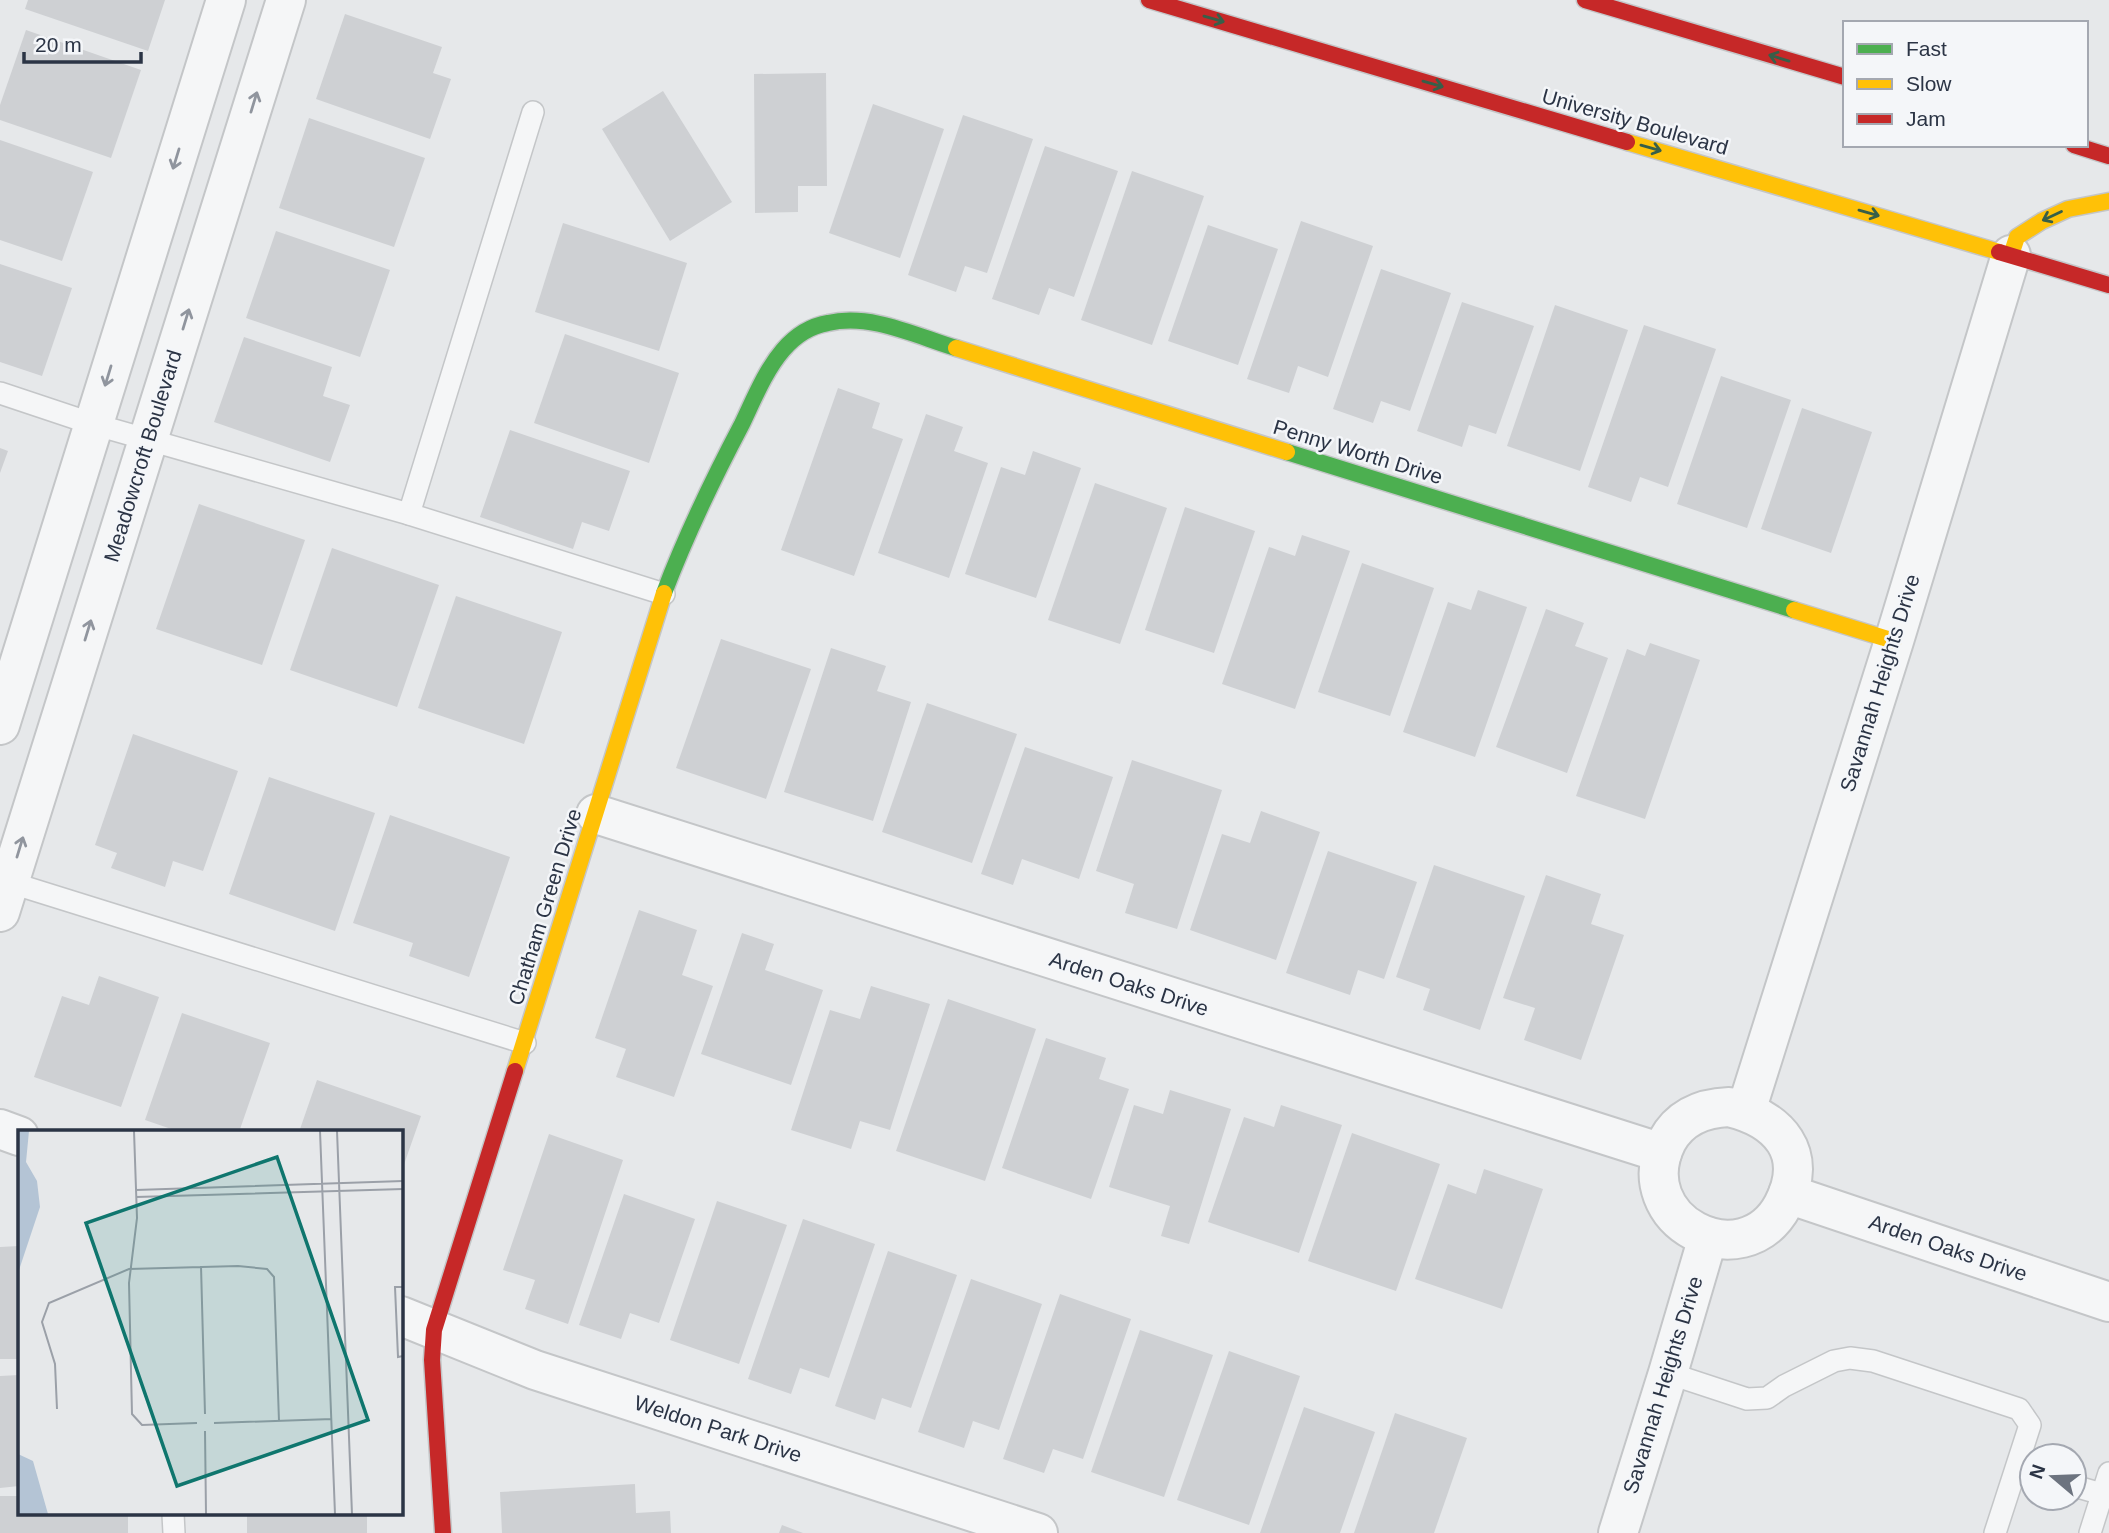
<svg xmlns="http://www.w3.org/2000/svg" width="2109" height="1533" viewBox="0 0 2109 1533" font-family="Arial,sans-serif">
<style>
.building{fill:#ced0d3}
.lines{fill:none;stroke-linecap:round;stroke-linejoin:round}
.lane-casing{stroke:#c4c6c8;stroke-width:24}
.street-casing{stroke:#c4c6c8;stroke-width:42}
.fast-casing{stroke:#c4c6c8;stroke-width:19}
.slow-casing{stroke:#c4c6c8;stroke-width:19}
.jam-casing{stroke:#c4c6c8;stroke-width:19}
.lane{stroke:#f5f6f7;stroke-width:21}
.street{stroke:#f5f6f7;stroke-width:38}
.fast{stroke:#4caf50;stroke-width:16}
.slow{stroke:#ffc107;stroke-width:16}
.jam{stroke:#c62828;stroke-width:16}
.oneway{stroke:#375f49}
.oneway2{stroke:#90959e}
.labels{text-anchor:middle;stroke-width:5;stroke-linejoin:round;paint-order:stroke}
.street-label{font-size:21px;fill:#2b3445;stroke:#f4f6f9}
.inset-road{fill:none;stroke:#9ba0a8;stroke-width:2}
.view{fill:#0f766e;fill-opacity:0.15;stroke:#0f766e;stroke-width:3.5}
.inset-edge{fill:none;stroke:#2b3445;stroke-width:3.5}
</style>
<rect width="100%" height="100%" fill="#e6e8ea"/>
<g class="building">
<polygon points="28,0 165,0 148,51 25,9"/>
<polygon points="345,14 442,47 433,73 451,79 430,139 316,99"/>
<polygon points="26,30 141,70 111,158 0,120 0,105"/>
<polygon points="826,73 827,186 798,186 798,212 755,213 754,74"/>
<polygon points="663,91 732,202 670,241 602,129"/>
<polygon points="873,104 944,129 900,258 829,233"/>
<polygon points="963,115 1033,139 987,273 965,266 956,292 908,275"/>
<polygon points="309,118 425,158 394,247 279,208"/>
<polygon points="0,140 93,172 62,261 0,240"/>
<polygon points="1045,146 1118,171 1074,297 1049,288 1039,315 992,299"/>
<polygon points="1132,171 1204,196 1152,345 1081,320"/>
<polygon points="1301,221 1373,246 1328,377 1298,366 1289,393 1247,379"/>
<polygon points="563,223 687,263 659,351 535,312"/>
<polygon points="1208,225 1278,249 1238,365 1168,341"/>
<polygon points="276,231 390,270 360,357 246,318"/>
<polygon points="0,264 72,288 42,376 0,362"/>
<polygon points="1381,269 1451,293 1410,411 1381,401 1373,423 1333,409"/>
<polygon points="1462,302 1534,326 1496,434 1469,425 1462,447 1417,431"/>
<polygon points="1555,305 1628,330 1580,471 1507,446"/>
<polygon points="1644,325 1716,349 1668,487 1640,477 1631,502 1588,487"/>
<polygon points="565,334 679,373 649,463 534,423"/>
<polygon points="244,337 332,367 323,396 350,405 330,462 214,422"/>
<polygon points="1721,376 1791,400 1747,528 1677,504"/>
<polygon points="838,388 880,403 872,428 903,439 854,576 781,550"/>
<polygon points="1802,408 1872,432 1831,553 1761,529"/>
<polygon points="926,414 963,427 954,451 988,463 949,578 878,553"/>
<polygon points="510,430 630,471 609,531 582,522 573,549 480,517"/>
<polygon points="0,448 8,451 0,473"/>
<polygon points="1033,451 1081,468 1036,598 965,574 1001,467 1025,475"/>
<polygon points="1095,483 1167,508 1120,644 1048,620"/>
<polygon points="199,504 305,540 262,665 156,629"/>
<polygon points="1185,507 1255,531 1214,653 1145,630"/>
<polygon points="1302,535 1350,551 1295,709 1222,684 1269,547 1295,556"/>
<polygon points="332,548 439,585 397,707 290,670"/>
<polygon points="1362,563 1434,588 1390,716 1318,692"/>
<polygon points="1478,590 1527,607 1475,757 1403,732 1448,602 1471,610"/>
<polygon points="456,596 562,632 524,744 418,708"/>
<polygon points="1546,609 1584,623 1575,646 1608,658 1567,773 1496,747"/>
<polygon points="721,639 811,669 766,799 676,768"/>
<polygon points="1650,643 1700,660 1645,819 1576,796 1627,649 1645,656"/>
<polygon points="831,648 886,666 877,691 911,702 873,821 784,792"/>
<polygon points="927,703 1017,734 972,863 882,832"/>
<polygon points="133,734 238,771 203,871 173,861 165,887 111,868 117,853 95,845"/>
<polygon points="1025,747 1113,777 1079,879 1022,859 1013,885 981,874"/>
<polygon points="1132,760 1222,790 1177,929 1125,913 1134,884 1096,871"/>
<polygon points="269,777 375,813 335,931 229,894"/>
<polygon points="1261,811 1320,832 1276,960 1190,930 1222,834 1250,843"/>
<polygon points="390,815 510,857 469,977 409,956 413,943 353,923"/>
<polygon points="1328,851 1417,882 1384,979 1358,970 1350,995 1286,973"/>
<polygon points="1434,865 1525,896 1480,1030 1423,1010 1430,989 1396,977"/>
<polygon points="1546,875 1601,894 1591,924 1624,935 1581,1060 1524,1040 1535,1008 1503,998"/>
<polygon points="639,910 697,930 682,975 713,986 674,1097 616,1077 626,1049 595,1038"/>
<polygon points="742,933 774,944 765,970 823,990 791,1085 701,1054"/>
<polygon points="99,976 159,997 121,1107 34,1077 62,996 89,1005"/>
<polygon points="871,986 930,1004 890,1130 860,1121 851,1149 791,1130 830,1010 860,1019"/>
<polygon points="948,999 1036,1029 985,1181 896,1151"/>
<polygon points="182,1013 270,1043 239,1132 180,1132 145,1120"/>
<polygon points="1046,1038 1106,1058 1099,1079 1129,1089 1091,1199 1002,1168"/>
<polygon points="317,1080 421,1116 401,1173 401,1132 299,1132"/>
<polygon points="1170,1090 1231,1109 1189,1244 1161,1236 1170,1206 1109,1187 1134,1105 1163,1114"/>
<polygon points="1281,1105 1342,1125 1299,1253 1208,1222 1244,1117 1274,1127"/>
<polygon points="1352,1133 1440,1164 1396,1291 1308,1261"/>
<polygon points="549,1134 623,1160 568,1324 525,1309 535,1280 503,1270"/>
<polygon points="1484,1169 1543,1189 1502,1309 1415,1279 1448,1184 1476,1194"/>
<polygon points="624,1194 695,1219 659,1323 630,1313 621,1339 579,1325"/>
<polygon points="717,1201 787,1225 739,1364 670,1340"/>
<polygon points="803,1219 875,1244 829,1378 800,1368 791,1394 748,1379"/>
<polygon points="19,1246 19,1359 0,1359 0,1247"/>
<polygon points="888,1251 957,1275 911,1408 882,1398 875,1420 835,1406"/>
<polygon points="971,1279 1042,1304 999,1430 973,1421 964,1448 918,1432"/>
<polygon points="1060,1294 1131,1319 1083,1459 1053,1449 1044,1473 1003,1459"/>
<polygon points="1140,1330 1213,1355 1164,1497 1091,1472"/>
<polygon points="1229,1351 1300,1376 1249,1525 1177,1500"/>
<polygon points="19,1375 19,1486 0,1488 0,1376"/>
<polygon points="1304,1407 1375,1432 1340,1533 1260,1533"/>
<polygon points="1395,1413 1467,1438 1434,1533 1354,1533"/>
<polygon points="635,1484 636,1513 670,1511 671,1533 502,1533 500,1492"/>
<polygon points="0,1496 19,1496 19,1514 128,1514 128,1533 0,1533"/>
<rect x="247" y="1514" width="120" height="19"/>
<polygon points="782,1525 803,1533 779,1533"/>
</g>
<g class="lines">
<defs>
<g id="lane">
<polyline points="0,393 93,424 409,514 664,594"/>
<polyline points="409,514 533,112"/>
<polyline points="2,880 525,1043"/>
<polyline points="1668,1373 1747,1399 1767,1398 1784,1386 1834,1361 1850,1358 1873,1361 2019,1409 2030,1425 1995,1533"/>
<polyline points="2074,1486 2102,1494"/>
<polyline points="173,1514 174,1533"/>
<polyline points="2090,1533 2109,1473"/>
</g>
<g id="street">
<polyline points="0,725 226,0"/>
<polyline points="596,814 1662,1153"/>
<polyline points="0,912 286,0"/>
<path d="M1729 1107C1779 1119 1810 1153 1783 1205 1743 1280 1627 1221 1667 1141 1680 1117 1703 1108 1729 1107Z"/>
<polyline points="1746,1111 1894,641 2011,255"/>
<polyline points="0,1129 19,1136"/>
<polyline points="1788,1194 2109,1302"/>
<polyline points="401,1316 535,1370 1038,1533"/>
<polyline points="1618,1533 1668,1373 1708,1237"/>
</g>
<g id="fast">
<polyline points="1287,452 1794,610"/>
<path d="M664 593C686 535 713 479 742 424 754 399 765 371 783 350 795 336 810 326 828 323 871 313 916 336 956 348"/>
</g>
<g id="slow">
<polyline points="1627,142 1999,252"/>
<polyline points="2011,255 2017,237 2042,221 2068,209 2109,201"/>
<polyline points="956,348 1287,452"/>
<polyline points="1794,610 1894,641"/>
<polyline points="515,1071 664,593"/>
</g>
<g id="jam">
<polyline points="1149,0 1627,142"/>
<polyline points="1585,0 1845,77"/>
<polyline points="2074,145 2109,156"/>
<polyline points="1999,252 2109,285"/>
<polyline points="443,1533 432,1360 434,1330 515,1071"/>
</g>
</defs>
<use href="#lane" class="lane-casing"/>
<use href="#street" class="street-casing"/>
<use href="#fast" class="fast-casing"/>
<use href="#slow" class="slow-casing"/>
<use href="#jam" class="jam-casing"/>
<use href="#lane" class="lane"/>
<use href="#street" class="street"/>
<use href="#fast" class="fast"/>
<use href="#slow" class="slow"/>
<use href="#jam" class="jam"/>
</g>
<defs><path id="oneway-shaft" d="M-6 0H5M1.5-3L5.5 0L1.5 3" fill="none" stroke-width="1.6" stroke-linecap="round" stroke-linejoin="round" transform="scale(1.75)"/></defs>
<g class="oneway">
<use href="#oneway-shaft" transform="translate(1214 19) rotate(16)"/>
<use href="#oneway-shaft" transform="translate(1779 58) rotate(-163)"/>
<use href="#oneway-shaft" transform="translate(1433 84) rotate(16)"/>
<use href="#oneway-shaft" transform="translate(1651 148) rotate(16)"/>
<use href="#oneway-shaft" transform="translate(1869 213) rotate(16)"/>
<use href="#oneway-shaft" transform="translate(2052 216) rotate(155)"/>
</g>
<g class="oneway2">
<use href="#oneway-shaft" transform="translate(254 102) rotate(-73)"/>
<use href="#oneway-shaft" transform="translate(176 159) rotate(107)"/>
<use href="#oneway-shaft" transform="translate(186 319) rotate(-73)"/>
<use href="#oneway-shaft" transform="translate(108 376) rotate(107)"/>
<use href="#oneway-shaft" transform="translate(88 630) rotate(-73)"/>
<use href="#oneway-shaft" transform="translate(20 847) rotate(-73)"/>
</g>
<g class="labels">
<g class="street-label">
<text transform="translate(1635 122) rotate(16)" y="7">University Boulevard</text>
<text transform="translate(1358 452) rotate(17)" y="7">Penny Worth Drive</text>
<text transform="translate(143 456) rotate(-73)" y="7">Meadowcroft Boulevard</text>
<text transform="translate(1880 683) rotate(-73)" y="7">Savannah Heights Drive</text>
<text transform="translate(545 907) rotate(-73)" y="7">Chatham Green Drive</text>
<text transform="translate(1129 984) rotate(18)" y="7">Arden Oaks Drive</text>
<text transform="translate(1948 1248) rotate(19)" y="7">Arden Oaks Drive</text>
<text transform="translate(1663 1385) rotate(-73)" y="7">Savannah Heights Drive</text>
<text transform="translate(718 1429) rotate(18)" y="7">Weldon Park Drive</text>
</g>
</g>
<g transform="translate(18 1130)">
<rect width="385" height="385" fill="#e6e8ea"/>
<path d="M0 1H11L8 32 19 51 22 77 0 143V170ZM0 324 15 331 30 384H0Z" fill="#b4c4d5"/>
<path class="inset-road" d="M116 1 119 88 111 153 114 284 124 295 179 293M302 1 317 384M319 1 334 384M118 60 385 51M118 67 385 59M183 136 187 284M385 157H377L380 227 385 226M39 279 37 234 24 192 31 173 111 139 220 136 249 139 256 147 261 291M196 293 314 289M187 301 188 384"/>
<path class="view" d="M259 27 350 290 159 356 68 93Z"/>
<rect width="385" height="385" class="inset-edge"/>
</g>
<rect x="1843" y="21" width="245" height="126" fill="#f4f6f9" stroke="#a4a8b1" stroke-width="2"/>
<rect x="1857" y="44" width="35" height="10" fill="#4caf50" stroke="#a4a8b1" stroke-width="2"/>
<text x="1906" y="56" font-size="21" fill="#2b3445">Fast</text>
<rect x="1857" y="79" width="35" height="10" fill="#ffc107" stroke="#a4a8b1" stroke-width="2"/>
<text x="1906" y="91" font-size="21" fill="#2b3445">Slow</text>
<rect x="1857" y="114" width="35" height="10" fill="#c62828" stroke="#a4a8b1" stroke-width="2"/>
<text x="1906" y="126" font-size="21" fill="#2b3445">Jam</text>
<g transform="translate(2053 1477) rotate(289)"><circle r="33" fill="#f4f6f9" stroke="#a4a8b1" stroke-width="2"/>
<path d="M0-5L12 26L0 18L-12 26Z" fill="#6c737f"/>
<text y="-10" font-size="19" font-weight="bold" text-anchor="middle" fill="#2b3445">N</text>
</g>
<path d="M24 52v10h117v-10" fill="none" stroke="#2b3445" stroke-width="3.5"/>
<text x="35" y="52" font-size="21" fill="#2b3445" stroke="#f4f6f9" stroke-width="5" paint-order="stroke">20 m</text>
</svg>
